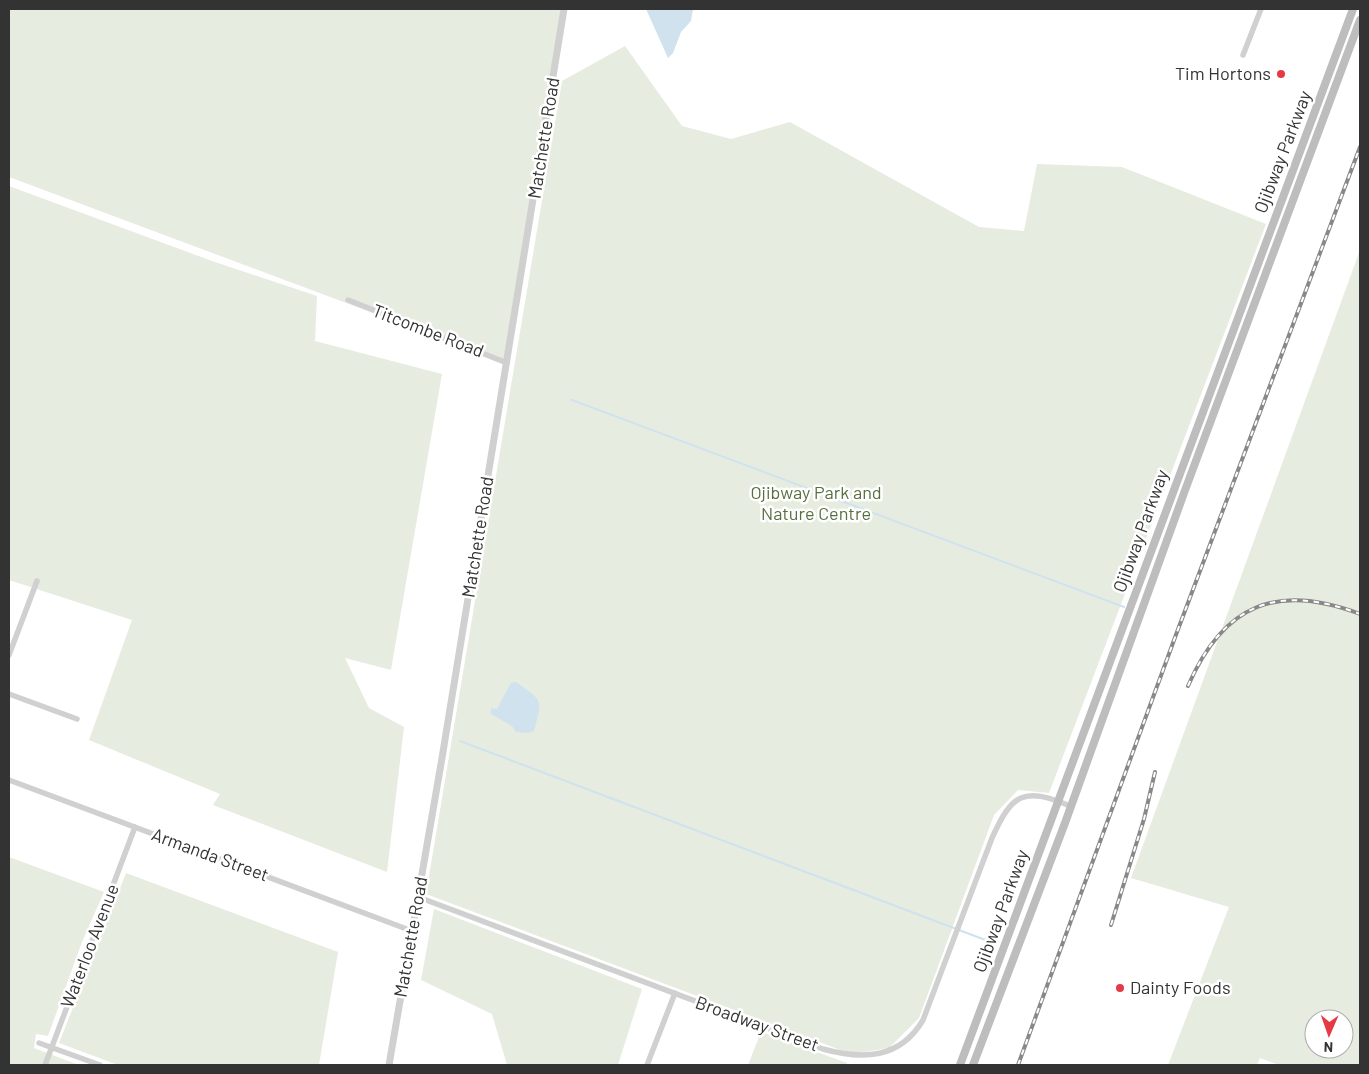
<svg xmlns="http://www.w3.org/2000/svg" width="1369" height="1074" viewBox="0 0 1369 1074" font-family="Barlow,sans-serif">
<style>
.green{fill:#e6ecdf;fill-rule:evenodd}
.water{fill:#cfe2ee}
.lines{fill:none;stroke-linecap:round;stroke-linejoin:round}
.stream{stroke:#cfe2ee;stroke-width:2}
.minor{stroke:#d0d0d0;stroke-width:5.5}
.tertiary{stroke:#d0d0d0;stroke-width:7}
.secondary{stroke:#bdbdbd;stroke-width:8}
.rail-casing{stroke:#888;stroke-width:4}
.rail{stroke:#fff;stroke-width:2;stroke-dasharray:5.5;stroke-linecap:butt}
.poi-dot{fill:#e63946;stroke:#fff;stroke-width:2}
.labels{text-anchor:middle;stroke-width:5;stroke-linejoin:round;paint-order:stroke}
.poi-label{font-size:18px;fill:#333;stroke:#fff;text-anchor:end}
.street-label{font-size:18px;fill:#333;stroke:#fff}
.park-label{font-size:18px;fill:#56703f;stroke:#fff}
</style>
<rect width="100%" height="100%" fill="#fff"/>
<g class="green">
<polygon points="9,9 563,9 507,363 9,177"/>
<polygon points="625,46 682,126 731,139 790,122 979,227 1024,231 1037,164 1122,167 1266,224 1049,793 1018,790 994,815 919,1018 889,1048 851,1054 426,894 562,81"/>
<polygon points="9,186 212,261 317,296 315,341 442,374 391,670 345,658 369,708 404,727 387,872 213,805 220,794 89,740 132,620 9,580"/>
<path d="M1360 250V1065H1279L1260 1058 1257 1065H1168L1229 907 1131 878ZM1314 1019H1344V1049H1314Z"/>
<polygon points="9,857 104,892 82,942 48,1036 36,1034 34,1048 79,1065 9,1065"/>
<polygon points="126,873 338,952 319,1065 118,1065 59,1043"/>
<polygon points="434,909 642,989 618,1065 507,1065 492,1014 421,980"/>
<polygon points="761,1032 847,1063 847,1065 748,1065"/>
</g>
<g class="water">
<polygon points="646,9 693,9 691,21 681,32 673,53 668,58"/>
<path d="M516 682C543 702 543 697 534 731L527 733 516 732 512 726 491 714V708L497 709 511 683Z"/>
</g>
<g class="lines">
<g class="stream">
<polyline points="572,400 1124,607"/>
<polyline points="460,741 996,944"/>
</g>
<g class="minor">
<polyline points="1243,55 1261,9"/>
<polyline points="348,300 507,363"/>
<polyline points="9,655 37,581"/>
<polyline points="9,694 77,719"/>
<polyline points="9,780 412,931"/>
<path d="M418 897 823 1049C863 1060 900 1059 923 1020L992 838C1012 794 1023 786 1070 806"/>
<polyline points="39,1043 100,1065"/>
<polyline points="45,1065 135,827"/>
<polyline points="647,1065 675,993"/>
</g>
<polyline class="tertiary" points="389,1065 442,758 564,9"/>
<g class="secondary">
<polyline points="960,1065 1353,9"/>
<polyline points="973,1065 1065,823 1184,493 1360,20"/>
</g>
<defs>
<g id="rail">
<path d="M1188 686C1224 603 1278 583 1360 614"/>
<polyline points="1111,925 1144,819 1155,772"/>
<polyline points="1018,1065 1177,632 1360,147"/>
</g>
</defs>
<use href="#rail" class="rail-casing"/>
<use href="#rail" class="rail"/>
</g>
<g class="poi-dot">
<circle cx="1281" cy="74" r="5"/>
<circle cx="1120" cy="988" r="5"/>
</g>
<g class="labels">
<g class="poi-label">
<text x="1271" y="80">Tim Hortons</text>
<text x="1130" y="994" text-anchor="start">Dainty Foods</text>
</g>
<g class="street-label">
<text transform="translate(544 138) rotate(-81)" y="6">Matchette Road</text>
<text transform="translate(1283 152) rotate(-69)" y="6">Ojibway Parkway</text>
<text transform="translate(428 331) rotate(21)" y="6">Titcombe Road</text>
<text transform="translate(1141 531) rotate(-70)" y="6">Ojibway Parkway</text>
<text transform="translate(478 537) rotate(-81)" y="6">Matchette Road</text>
<text transform="translate(210 855) rotate(20)" y="6">Armanda Street</text>
<text transform="translate(1001 911) rotate(-70)" y="6">Ojibway Parkway</text>
<text transform="translate(411 937) rotate(-80)" y="6">Matchette Road</text>
<text transform="translate(90 946) rotate(-69)" y="6">Waterloo Avenue</text>
<text transform="translate(757 1024) rotate(20)" y="6">Broadway Street</text>
</g>
<g class="park-label">
<text x="816" y="499">Ojibway Park and<tspan x="816" dy="21">Nature Centre</tspan></text>
</g>
</g>
<rect width="1369" height="1074" fill="none" stroke="#333333" stroke-width="20"/>
<g transform="translate(1329 1034) rotate(182)"><circle r="24" fill="#ffffff" stroke="#adadad"/>
<path d="M0-4L9 19L0 12L-9 19Z" fill="#e63946"/>
<text y="-8" font-size="14" font-weight="bold" text-anchor="middle" fill="#333333">N</text>
</g>
</svg>
